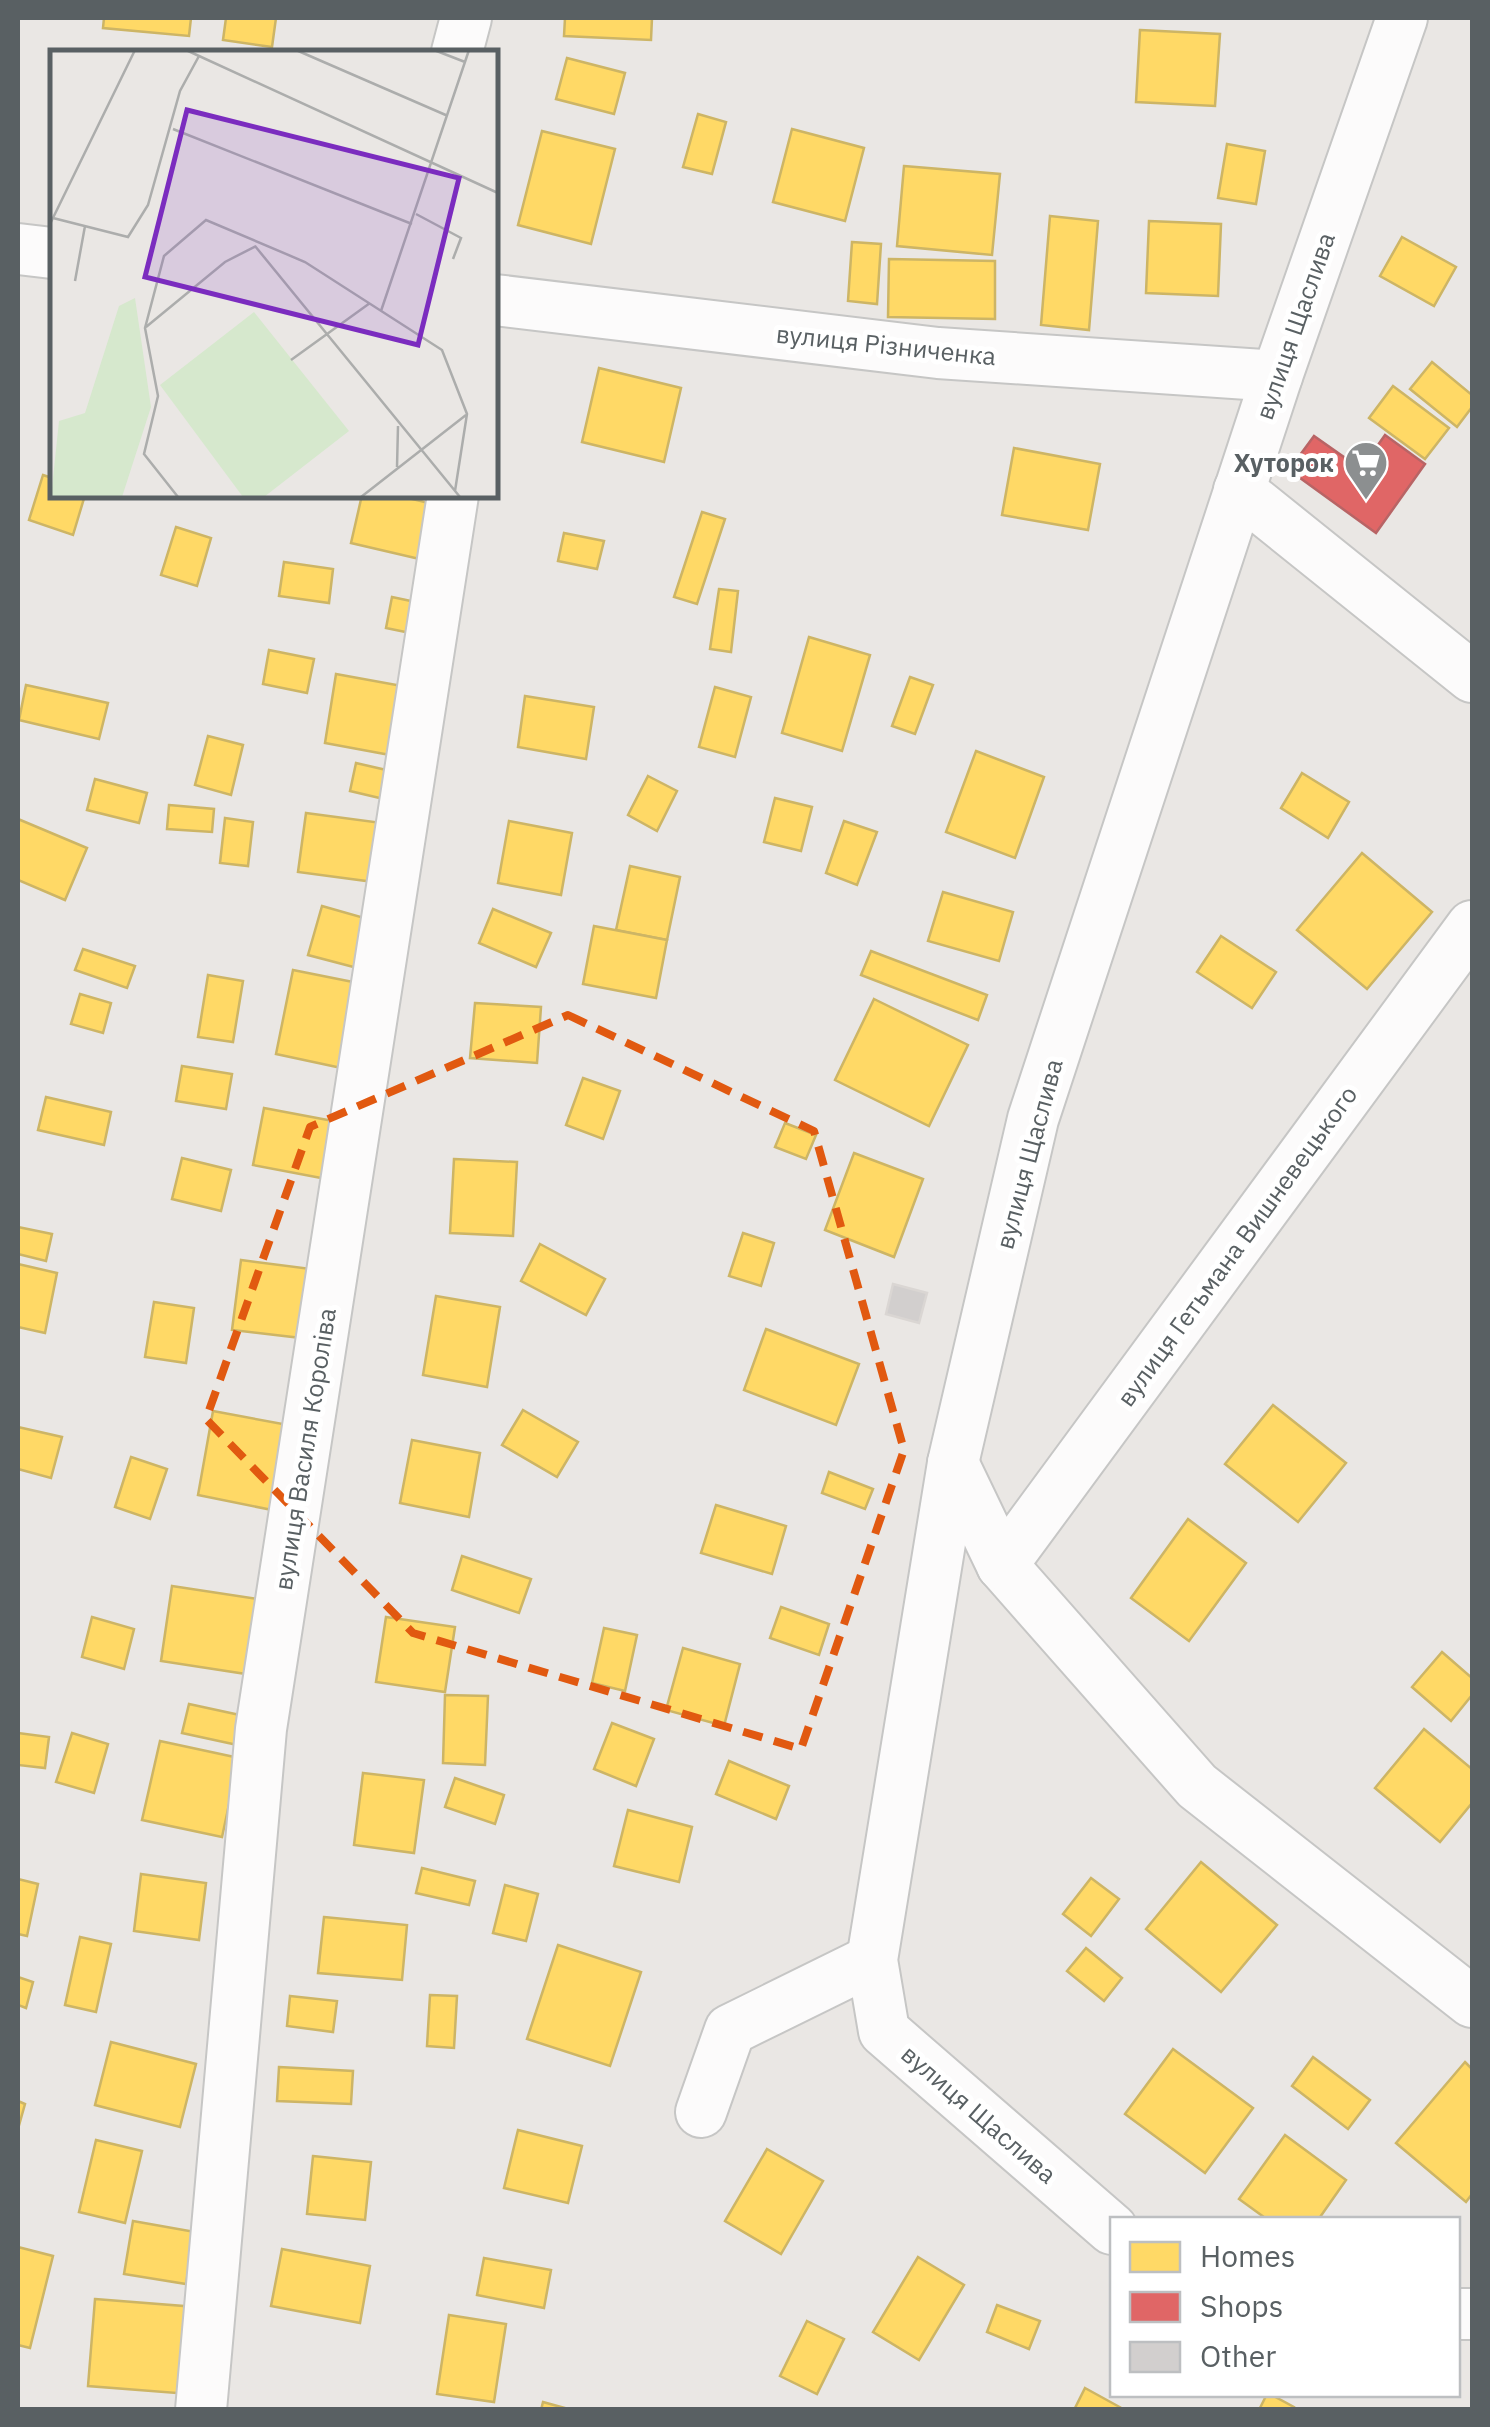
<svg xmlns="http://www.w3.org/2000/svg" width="1490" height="2427" viewBox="0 0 1490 2427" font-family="'IBM Plex Sans',sans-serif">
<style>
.homes{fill:#ffd966;stroke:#cdb565;stroke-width:2.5}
.shops{fill:#e06666;stroke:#b86465;stroke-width:2.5}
.building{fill:#d2cfce;stroke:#dad6d3;stroke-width:2.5}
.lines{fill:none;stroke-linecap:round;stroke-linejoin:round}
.minor-casing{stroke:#c6c6c5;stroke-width:54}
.minor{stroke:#fcfbfb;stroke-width:50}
.marked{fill:none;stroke:#e15910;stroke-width:8;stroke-dasharray:20 12;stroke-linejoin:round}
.labels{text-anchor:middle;stroke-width:10;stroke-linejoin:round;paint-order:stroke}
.street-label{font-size:25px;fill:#596063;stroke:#fff}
.poi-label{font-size:25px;font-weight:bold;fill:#596063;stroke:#fff;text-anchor:end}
.inset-road{fill:none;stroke:#acadac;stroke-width:2.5}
.view{fill:#7b2cbf;fill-opacity:0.15;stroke:#7b2cbf;stroke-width:5}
.inset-edge{fill:none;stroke:#596063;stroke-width:5}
</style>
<rect width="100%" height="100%" fill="#eae7e4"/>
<g class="homes">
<polygon points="104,18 191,18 189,36 103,28"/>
<polygon points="226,18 276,18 272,47 223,40"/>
<polygon points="565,18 652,18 651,40 564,36"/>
<polygon points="1140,30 1220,34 1215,106 1136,102"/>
<polygon points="567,58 625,73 614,114 556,99"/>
<polygon points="698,114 726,122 712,174 683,167"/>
<polygon points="792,129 864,148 845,221 773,202"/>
<polygon points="542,131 615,149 591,244 518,225"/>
<polygon points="1227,144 1265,151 1256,204 1218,198"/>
<polygon points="904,166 1000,174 992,255 897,246"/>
<polygon points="1050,216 1098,221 1089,330 1041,325"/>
<polygon points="1149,221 1221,224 1218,296 1146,293"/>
<polygon points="1402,237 1456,267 1434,306 1380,276"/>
<polygon points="852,242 881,244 877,304 848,301"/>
<polygon points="889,259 995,261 995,319 888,317"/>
<polygon points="1432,362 1472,395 1472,407 1457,427 1410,389"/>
<polygon points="599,368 681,388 664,462 582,442"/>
<polygon points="1393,386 1449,428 1425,459 1369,418"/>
<polygon points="1014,448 1100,464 1088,530 1002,515"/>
<polygon points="43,475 52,478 52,495 85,495 73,535 29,520"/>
<polygon points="362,495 396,495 441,506 428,561 351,543"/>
<polygon points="702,512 725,519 697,604 674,597"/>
<polygon points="176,527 211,538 197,586 161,575"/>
<polygon points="564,533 604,541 597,569 558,561"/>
<polygon points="284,562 333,569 329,603 279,596"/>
<polygon points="719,589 738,591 731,652 710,649"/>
<polygon points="392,597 425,604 420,635 386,628"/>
<polygon points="809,637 870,655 842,751 782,733"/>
<polygon points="269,650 314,659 307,693 263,684"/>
<polygon points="336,674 402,686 390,755 325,743"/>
<polygon points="910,677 933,685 915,734 892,726"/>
<polygon points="26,685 108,703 99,739 19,720"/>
<polygon points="715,687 751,697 735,757 699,747"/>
<polygon points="525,696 594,707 586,759 518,747"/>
<polygon points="208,736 243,745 231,795 195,785"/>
<polygon points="976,751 1044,777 1015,858 946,832"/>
<polygon points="356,763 395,772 388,800 350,791"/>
<polygon points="1302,773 1349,802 1328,838 1281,808"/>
<polygon points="648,776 677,791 657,831 628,815"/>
<polygon points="95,779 147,793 139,823 87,810"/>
<polygon points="775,798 812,807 801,851 764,842"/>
<polygon points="169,805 214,809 212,832 167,829"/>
<polygon points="306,813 382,823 374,882 298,872"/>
<polygon points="225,818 253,822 248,866 220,863"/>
<polygon points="18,819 87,848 65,900 18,880"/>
<polygon points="509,821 572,833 561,895 498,883"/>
<polygon points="844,821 877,832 857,885 826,873"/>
<polygon points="1362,853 1432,912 1367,989 1297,930"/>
<polygon points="630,866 680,877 667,940 616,930"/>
<polygon points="943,892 1013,912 999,961 928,941"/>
<polygon points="322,906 375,921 361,969 308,955"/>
<polygon points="493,909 551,933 536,967 479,943"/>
<polygon points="594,926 667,940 656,998 583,984"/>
<polygon points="1221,936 1276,972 1252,1008 1197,972"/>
<polygon points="83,949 135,966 127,988 75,970"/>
<polygon points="871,951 987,995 978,1020 861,975"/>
<polygon points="293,970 363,984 346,1069 276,1054"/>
<polygon points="208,975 243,981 233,1042 198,1037"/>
<polygon points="80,994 111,1003 103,1033 71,1024"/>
<polygon points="874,999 968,1045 929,1126 835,1080"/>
<polygon points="475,1003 541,1007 537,1063 470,1058"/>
<polygon points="182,1066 232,1074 226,1109 176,1101"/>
<polygon points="583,1078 620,1091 603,1139 566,1125"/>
<polygon points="46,1097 111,1112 104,1145 38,1130"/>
<polygon points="264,1108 349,1124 337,1181 253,1165"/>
<polygon points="785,1123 816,1135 806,1159 775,1147"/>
<polygon points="854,1153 923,1179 894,1257 825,1230"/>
<polygon points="182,1158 231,1170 221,1211 172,1199"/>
<polygon points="454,1159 517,1162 513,1236 450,1233"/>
<polygon points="18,1227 52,1234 46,1261 18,1254"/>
<polygon points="743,1233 774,1243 761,1286 729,1276"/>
<polygon points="540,1244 605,1279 586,1315 521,1281"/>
<polygon points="241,1260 319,1270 310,1339 232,1330"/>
<polygon points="18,1264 57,1273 45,1333 18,1327"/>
<polygon points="436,1296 500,1307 487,1387 423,1375"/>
<polygon points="154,1302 194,1308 186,1363 145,1357"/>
<polygon points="766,1329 859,1364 836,1425 744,1390"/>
<polygon points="1273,1405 1346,1463 1298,1522 1225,1464"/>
<polygon points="523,1410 578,1442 557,1477 502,1445"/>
<polygon points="213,1411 288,1425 272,1510 198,1495"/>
<polygon points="18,1427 62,1437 51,1478 18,1469"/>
<polygon points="412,1440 480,1453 469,1517 400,1503"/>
<polygon points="131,1457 167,1469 150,1519 115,1507"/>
<polygon points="829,1472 873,1489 865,1509 822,1493"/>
<polygon points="716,1505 786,1526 772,1574 701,1553"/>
<polygon points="1188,1519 1246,1563 1189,1641 1131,1598"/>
<polygon points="462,1556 531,1579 519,1613 452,1590"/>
<polygon points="172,1586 258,1599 246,1674 161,1661"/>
<polygon points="781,1607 829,1624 819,1655 770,1638"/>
<polygon points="92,1617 134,1629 124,1669 82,1657"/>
<polygon points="386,1617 455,1627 445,1692 376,1682"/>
<polygon points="604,1628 637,1635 625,1691 592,1683"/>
<polygon points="683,1648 740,1664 724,1726 666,1710"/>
<polygon points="1442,1652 1472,1678 1472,1695 1451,1721 1412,1687"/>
<polygon points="445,1695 488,1696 485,1765 443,1763"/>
<polygon points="189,1704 249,1717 242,1746 182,1733"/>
<polygon points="612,1723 654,1739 636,1786 594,1769"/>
<polygon points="1424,1729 1472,1769 1472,1803 1440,1842 1375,1788"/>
<polygon points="18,1733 49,1737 45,1768 18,1765"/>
<polygon points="72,1733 108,1744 94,1793 56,1782"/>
<polygon points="160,1741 239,1758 222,1837 142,1820"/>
<polygon points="729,1761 789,1786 776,1819 716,1794"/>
<polygon points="363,1773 424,1780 414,1853 354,1845"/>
<polygon points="455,1778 504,1795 495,1824 445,1807"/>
<polygon points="628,1810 692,1827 679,1882 614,1866"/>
<polygon points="1201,1862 1277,1925 1221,1992 1146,1929"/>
<polygon points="422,1868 475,1881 469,1905 416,1893"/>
<polygon points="141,1874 206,1883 199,1940 134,1931"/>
<polygon points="1091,1878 1119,1899 1091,1936 1063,1914"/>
<polygon points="18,1879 38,1884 27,1936 18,1934"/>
<polygon points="505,1885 538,1894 526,1941 493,1933"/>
<polygon points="324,1917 407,1925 402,1980 318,1973"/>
<polygon points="80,1937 111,1944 96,2012 65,2005"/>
<polygon points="558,1945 641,1972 610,2066 527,2039"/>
<polygon points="1086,1948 1122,1978 1104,2001 1067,1971"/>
<polygon points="18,1977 33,1982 26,2008 18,2005"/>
<polygon points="430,1995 457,1996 454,2048 427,2046"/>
<polygon points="290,1996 337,2001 333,2032 287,2026"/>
<polygon points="111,2042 196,2064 180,2127 95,2105"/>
<polygon points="1173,2049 1253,2108 1205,2173 1125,2114"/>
<polygon points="1313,2057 1370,2100 1348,2129 1292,2086"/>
<polygon points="1465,2062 1472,2069 1472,2194 1466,2202 1396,2143"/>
<polygon points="279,2067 353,2071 351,2104 277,2101"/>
<polygon points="18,2101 25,2104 18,2129"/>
<polygon points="518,2130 582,2146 568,2203 504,2188"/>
<polygon points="1285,2135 1346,2180 1318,2220 1268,2220 1239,2199"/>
<polygon points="96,2140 142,2151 125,2223 79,2212"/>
<polygon points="767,2149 823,2181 781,2254 725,2221"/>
<polygon points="313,2156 371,2162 365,2220 307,2214"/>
<polygon points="133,2221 195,2232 186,2284 124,2274"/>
<polygon points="18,2247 53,2256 30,2348 18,2345"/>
<polygon points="282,2249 370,2266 360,2323 271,2306"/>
<polygon points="918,2257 964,2285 919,2360 873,2332"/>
<polygon points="484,2258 551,2270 544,2308 477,2295"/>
<polygon points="95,2299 196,2307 189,2394 88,2386"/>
<polygon points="997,2305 1040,2321 1029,2349 987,2332"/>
<polygon points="449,2315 506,2324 494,2402 437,2394"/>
<polygon points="807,2321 844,2339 817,2394 780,2376"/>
<polygon points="1085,2388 1125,2410 1074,2410"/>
<polygon points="1267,2394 1270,2394 1294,2407 1293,2410 1259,2410"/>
<polygon points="543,2402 572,2410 541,2410"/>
</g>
<polygon class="shops" points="1385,435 1425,464 1376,533 1289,470 1314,436 1361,469"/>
<polygon class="building" points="893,1284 927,1293 919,1323 886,1314"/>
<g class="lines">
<defs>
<g id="minor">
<polyline points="457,52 466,18"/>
<polyline points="18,249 52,253"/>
<polyline points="495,300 938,353 1277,376"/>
<polyline points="1239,490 1472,677"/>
<polyline points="953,1463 1002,1565 1197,1786 1472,2002"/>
<polyline points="1002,1565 1472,926"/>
<polyline points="701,2112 730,2030 872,1960"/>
<polyline points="1112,2229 884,2031 872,1960 953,1463 1033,1119 1277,376 1402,18"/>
<polyline points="1458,2314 1472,2314"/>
<polyline points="201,2410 261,1729 453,495"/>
</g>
</defs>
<use href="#minor" class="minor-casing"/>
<use href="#minor" class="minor"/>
</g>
<path class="marked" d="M568 1015 814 1131 904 1450 801 1749 413 1633 206 1419 310 1127Z"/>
<defs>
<symbol id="supermarket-pin" viewBox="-11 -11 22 30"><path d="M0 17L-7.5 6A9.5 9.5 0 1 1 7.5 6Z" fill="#8c8f90" stroke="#fff"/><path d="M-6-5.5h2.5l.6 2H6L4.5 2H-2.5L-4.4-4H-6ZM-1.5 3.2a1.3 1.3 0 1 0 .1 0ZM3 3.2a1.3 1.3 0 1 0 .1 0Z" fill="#fff"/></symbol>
</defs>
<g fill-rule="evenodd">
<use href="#supermarket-pin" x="1341" y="438" width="50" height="68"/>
</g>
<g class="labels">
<g class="street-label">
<text transform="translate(1295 326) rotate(-71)" y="9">вулиця Щаслива</text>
<text transform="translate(886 345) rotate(6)" y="9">вулиця Різниченка</text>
<text transform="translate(1029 1154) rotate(-75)" y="9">вулиця Щаслива</text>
<text transform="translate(1237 1246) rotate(-54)" y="9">вулиця Гетьмана Вишневецького</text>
<text transform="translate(305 1449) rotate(-81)" y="9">вулиця Василя Короліва</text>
<text transform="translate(979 2114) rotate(41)" y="9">вулиця Щаслива</text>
</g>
<g class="poi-label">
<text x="1334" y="472">Хуторок</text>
</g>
</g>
<g transform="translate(50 50)">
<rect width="448" height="448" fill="#eae7e4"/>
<path d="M85 248 101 357 72 447H1L9 371 35 363 69 256Z" fill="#d6e8cd"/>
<path d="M204 262 299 381 214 447H193L110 335Z" fill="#d6e8cd"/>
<path class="inset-road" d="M136 0 448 143M246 0 398 66M384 0 415 12M123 79 362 174M366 164 411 188 403 209M3 168 78 187 98 155 130 41 149 6M0 174 85 0M205 196 410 447M25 231 35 176M331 261 419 0M0 275V316M96 277 175 212 206 196M241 310 320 253M347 417 348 376M128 447 94 404 108 346 95 278 114 206 156 170 255 212 392 300 417 364 405 441M311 447 416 365"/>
<path class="view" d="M137 60 409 128 368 295 95 227Z"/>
<rect width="448" height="448" class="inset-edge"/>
</g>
<rect width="1490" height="2427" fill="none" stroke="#596063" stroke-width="40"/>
<rect x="1110" y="2217" width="350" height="180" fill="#ffffff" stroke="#bdbfc1" stroke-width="2.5"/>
<rect x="1130" y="2242" width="50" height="30" fill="#ffd966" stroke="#bdbfc1" stroke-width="2.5"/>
<text x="1200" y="2267" font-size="30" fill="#596063">Homes</text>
<rect x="1130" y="2292" width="50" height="30" fill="#e06666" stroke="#bdbfc1" stroke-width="2.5"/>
<text x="1200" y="2317" font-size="30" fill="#596063">Shops</text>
<rect x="1130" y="2342" width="50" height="30" fill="#d2cfce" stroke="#bdbfc1" stroke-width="2.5"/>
<text x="1200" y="2367" font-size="30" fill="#596063">Other</text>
</svg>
